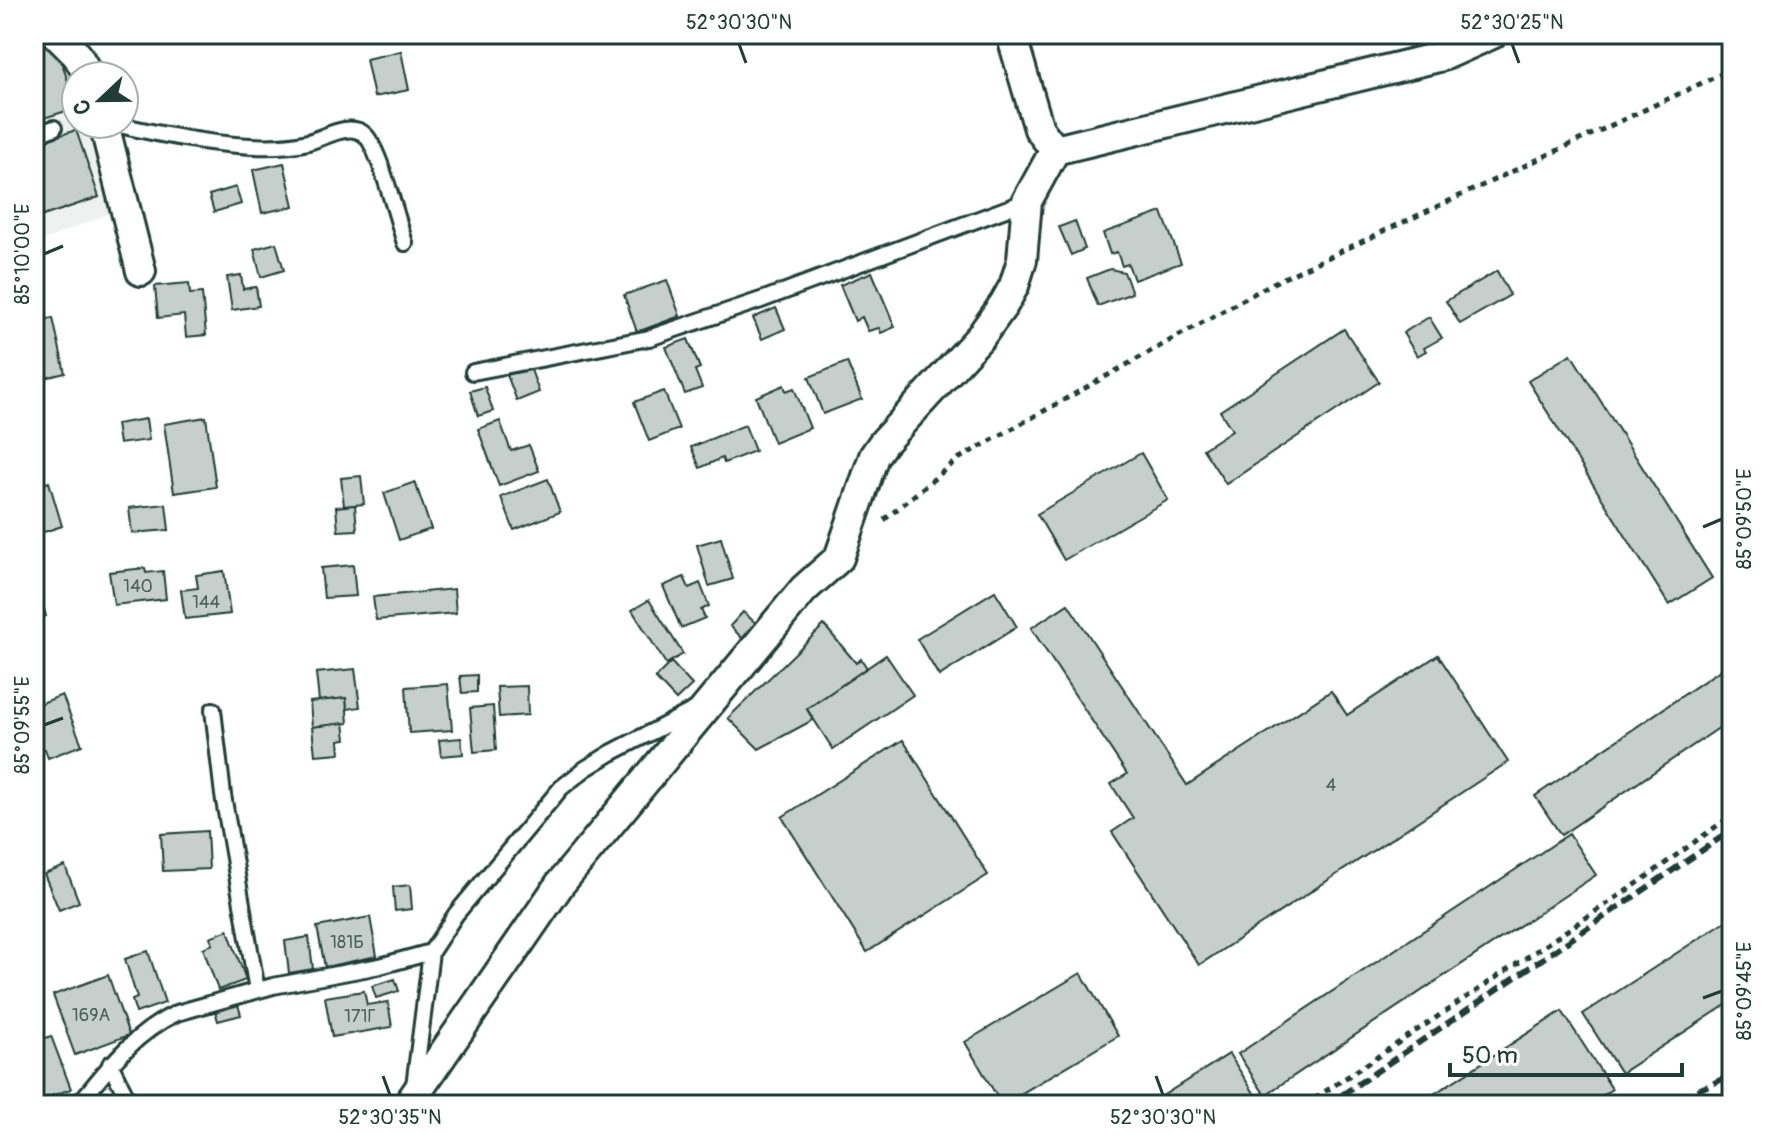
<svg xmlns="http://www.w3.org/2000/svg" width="1766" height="1139" viewBox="0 0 1766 1139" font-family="Pangolin,sans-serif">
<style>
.built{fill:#eef1f0}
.building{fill:#c7cfcc;stroke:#1f3d34;stroke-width:2}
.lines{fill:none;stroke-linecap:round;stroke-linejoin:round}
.lane-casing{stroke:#1f3d34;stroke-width:20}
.street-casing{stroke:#1f3d34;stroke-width:34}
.path{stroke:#1f3d34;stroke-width:5;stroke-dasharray:6 6;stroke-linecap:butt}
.lane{stroke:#fff;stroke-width:14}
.street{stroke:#fff;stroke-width:28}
.rail{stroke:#1f3d34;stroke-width:6;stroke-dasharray:12 6;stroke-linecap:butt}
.ticks{fill:none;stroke:#1f3d34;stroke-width:3}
.labels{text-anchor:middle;stroke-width:8;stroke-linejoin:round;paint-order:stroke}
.number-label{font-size:18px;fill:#49625a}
.neatline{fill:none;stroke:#1f3d34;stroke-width:3}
.ticks-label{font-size:20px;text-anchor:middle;fill:#1f3d34}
</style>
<rect width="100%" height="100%" fill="#fff"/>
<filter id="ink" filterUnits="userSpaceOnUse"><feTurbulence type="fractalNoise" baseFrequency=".0125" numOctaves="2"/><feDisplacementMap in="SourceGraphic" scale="16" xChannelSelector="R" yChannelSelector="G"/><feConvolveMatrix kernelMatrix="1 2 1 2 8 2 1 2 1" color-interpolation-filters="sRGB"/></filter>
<g filter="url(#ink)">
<polygon class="built" points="34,34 64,34 76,76 76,124 90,124 115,211 34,244"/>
<g class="building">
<polygon points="71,34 112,34 112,37 71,38"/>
<polygon points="56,43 76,108 34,121 34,50"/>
<polygon points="401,51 409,90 374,97 366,59"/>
<polygon points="76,130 99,197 34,219 34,144"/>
<polygon points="284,163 294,206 262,213 253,170"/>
<polygon points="236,187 241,204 214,212 209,195"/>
<polygon points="1162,212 1181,263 1134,280 1128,264 1122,266 1117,252 1110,254 1103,233"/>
<polygon points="1075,221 1085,249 1071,255 1059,227"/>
<polygon points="276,243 284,270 261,277 254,249"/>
<polygon points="1110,269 1124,272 1132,293 1098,306 1087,278"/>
<polygon points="1497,271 1510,295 1460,324 1446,301"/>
<polygon points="872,272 895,327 881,333 879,328 868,331 862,317 855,321 840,285"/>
<polygon points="241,275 243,289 256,287 259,306 232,310 227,277"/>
<polygon points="667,280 680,316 637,332 624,295"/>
<polygon points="189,283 190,294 202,293 206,335 186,337 184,315 158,318 155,286"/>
<polygon points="776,308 785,329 762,339 753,318"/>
<polygon points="1429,317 1442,338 1424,348 1426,351 1417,356 1403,333"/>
<polygon points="53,318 65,373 41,379 34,348 34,322"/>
<polygon points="1344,329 1379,382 1226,484 1203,449 1232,430 1220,411"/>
<polygon points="688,339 700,368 695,370 702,388 685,394 666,347"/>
<polygon points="1571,354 1712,578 1669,605 1528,381"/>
<polygon points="847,362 862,399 823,414 809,377"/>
<polygon points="530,367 539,392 517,401 507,375"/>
<polygon points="784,385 786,391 794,388 810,428 774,443 756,397"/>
<polygon points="485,387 493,411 478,416 470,391"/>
<polygon points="664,391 679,429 649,441 634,402"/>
<polygon points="206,417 216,487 174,493 164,424"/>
<polygon points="146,419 149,440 119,444 116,424"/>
<polygon points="500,421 511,451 529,445 539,471 499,486 478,429"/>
<polygon points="745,425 755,451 724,463 722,458 700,468 691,447"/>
<polygon points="1141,453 1168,500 1064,560 1037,514"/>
<polygon points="361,476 364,504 344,506 341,478"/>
<polygon points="548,479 560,512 514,530 501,497"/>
<polygon points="49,482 62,526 38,534 34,519 34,487"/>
<polygon points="415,482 431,529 399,540 384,493"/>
<polygon points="166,504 169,530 132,533 129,508"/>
<polygon points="355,505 357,530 338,531 336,507"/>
<polygon points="721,538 733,579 709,586 697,545"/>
<polygon points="353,565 356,596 324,598 321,568"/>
<polygon points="145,568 146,573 163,571 166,599 114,605 109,572"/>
<polygon points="224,571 230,614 185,619 181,590 198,588 196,575"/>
<polygon points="34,572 46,616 34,619"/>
<polygon points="684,577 689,588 700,583 709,606 701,610 705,618 681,628 663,586"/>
<polygon points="454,589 456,613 376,620 373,597"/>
<polygon points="995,591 1017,627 939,676 917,639"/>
<polygon points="649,600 683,654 666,664 632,610"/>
<polygon points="1068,604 1187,785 1331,691 1347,715 1438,655 1508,762 1199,965 1112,832 1133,818 1111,784 1127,774 1031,628"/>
<polygon points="743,612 757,624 743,639 730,626"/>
<polygon points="824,625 856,663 861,659 867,668 807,709 813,720 759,749 728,718"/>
<polygon points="886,655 913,695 833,749 807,709"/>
<polygon points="671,662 692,685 676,700 655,678"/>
<polygon points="1732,662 1732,719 1561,835 1535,796"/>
<polygon points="355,669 360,707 347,709 346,698 319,701 316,673"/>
<polygon points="477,675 477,692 462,693 460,676"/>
<polygon points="448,684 452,730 409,733 406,687"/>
<polygon points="527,686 528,715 499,717 497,687"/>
<polygon points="62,695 82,745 48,758 45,749 40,751 34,735 34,706"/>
<polygon points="346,698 348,723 312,727 310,702"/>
<polygon points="493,706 496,750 474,752 470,708"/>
<polygon points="344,723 346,739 339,740 340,753 315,755 312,727"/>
<polygon points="461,738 463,754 441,756 439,740"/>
<polygon points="903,740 988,875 867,952 782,817"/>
<polygon points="207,831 209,869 163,871 161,834"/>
<polygon points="1569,834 1596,875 1265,1095 1238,1054"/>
<polygon points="65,866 79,902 59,910 44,874"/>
<polygon points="410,885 412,909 395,911 393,887"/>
<polygon points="370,917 377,956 325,967 317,927"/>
<polygon points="1732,917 1732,1001 1621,1073 1583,1014"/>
<polygon points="228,930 246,980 218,990 203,948 213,944 210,937"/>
<polygon points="309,937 313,969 289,973 285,941"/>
<polygon points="148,951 165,1003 136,1013 132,1000 137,998 125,959"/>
<polygon points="1081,973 1118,1036 1002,1105 965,1042"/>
<polygon points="108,975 129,1035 75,1055 53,995"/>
<polygon points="395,979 399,991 376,998 372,986"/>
<polygon points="364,991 367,1005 388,1002 392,1027 332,1037 325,997"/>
<polygon points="237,1001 241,1015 218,1021 214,1007"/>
<polygon points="1562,1011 1612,1089 1587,1105 1417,1105"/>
<polygon points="51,1036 71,1089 34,1102 34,1042"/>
<polygon points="1229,1054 1261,1104 1148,1105"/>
</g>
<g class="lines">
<defs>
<g id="lane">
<path d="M115 124C166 136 257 155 308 142 324 138 350 121 365 135 379 147 398 222 405 243"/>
<polyline points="34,135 54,128"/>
<polyline points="473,372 649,338 764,299 1027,201"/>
<polyline points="213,710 223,795 257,990"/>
<polyline points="110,1064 131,1105"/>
<polyline points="414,1086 431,952 456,914 561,788 585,769 611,753 694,710"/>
<path d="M78 1105C107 1069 134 1033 177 1013L273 986 380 966 431 952"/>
</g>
<g id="street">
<polyline points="56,34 77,55 89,76"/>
<polyline points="1011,34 1039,129 1055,150"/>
<polyline points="104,124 141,271"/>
<polyline points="408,1105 560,884 804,589 839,558 874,456 883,443 981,336 1004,304 1014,286 1022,260 1027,201 1055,150 1443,56 1492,34"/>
</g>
</defs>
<use href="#lane" class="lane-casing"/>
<use href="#street" class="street-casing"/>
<g class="path">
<polyline points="884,520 958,459 1273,283 1732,69"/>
<polyline points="1305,1105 1638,883 1732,815"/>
</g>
<use href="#lane" class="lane"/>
<use href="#street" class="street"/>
<g class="rail">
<polyline points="1327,1105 1732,830"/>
<polyline points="1664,1105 1732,1075"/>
</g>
</g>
</g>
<path class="ticks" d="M739 44 746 63M1512 44 1519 63M44 254 63 246M1703 527 1722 519M44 725 63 718M1703 998 1722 991M383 1076 390 1095M1156 1076 1163 1095"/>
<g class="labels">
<g class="number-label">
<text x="138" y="592">140</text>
<text x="206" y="608">144</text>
<text x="1331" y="791">4</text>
<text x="347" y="948">181Б</text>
<text x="91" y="1021">169А</text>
<text x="360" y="1022">171Г</text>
</g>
</g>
<rect width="1766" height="1139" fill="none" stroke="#fff" stroke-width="88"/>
<g transform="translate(100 100) rotate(248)"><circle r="38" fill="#ffffff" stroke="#a5b1ae" stroke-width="2"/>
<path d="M0-6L14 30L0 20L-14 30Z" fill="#1f3d34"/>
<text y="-12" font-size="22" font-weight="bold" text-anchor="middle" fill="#1f3d34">С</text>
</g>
<path d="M1450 1063v12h232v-12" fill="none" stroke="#1f3d34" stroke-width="4"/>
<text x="1462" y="1063" font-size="24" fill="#1f3d34" stroke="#ffffff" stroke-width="6" paint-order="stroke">50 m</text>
<rect x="44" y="44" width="1678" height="1051" class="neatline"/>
<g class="ticks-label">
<text x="739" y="29">52°30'30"N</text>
<text x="1512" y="29">52°30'25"N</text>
<text transform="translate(22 254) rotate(-90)" y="7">85°10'00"E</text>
<text transform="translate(1744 519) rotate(-90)" y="7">85°09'50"E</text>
<text transform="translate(22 725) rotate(-90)" y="7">85°09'55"E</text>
<text transform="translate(1744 991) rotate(-90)" y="7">85°09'45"E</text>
<text x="390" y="1124">52°30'35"N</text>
<text x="1163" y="1124">52°30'30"N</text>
</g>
</svg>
